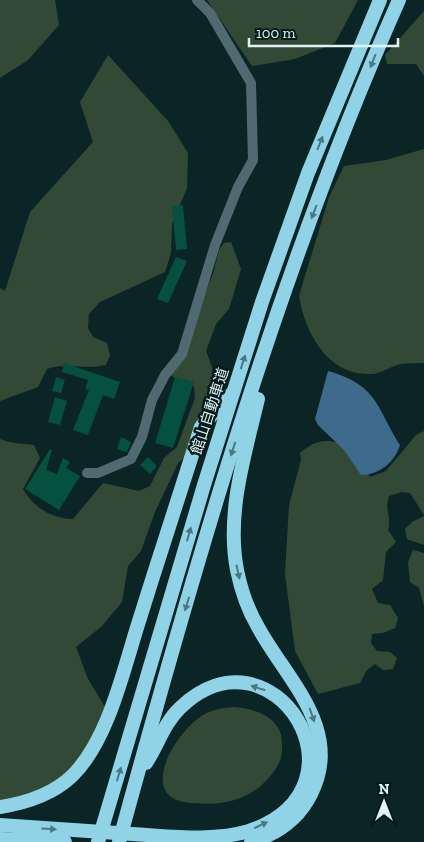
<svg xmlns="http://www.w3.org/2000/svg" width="424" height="842" viewBox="0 0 424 842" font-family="'Zilla Slab','Noto Sans JP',serif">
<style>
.green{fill:#324a35}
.water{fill:#3e6b8c}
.building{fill:#05503f}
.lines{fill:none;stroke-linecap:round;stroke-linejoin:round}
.minor{stroke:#516a72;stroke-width:10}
.highway{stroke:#90d3e7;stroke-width:14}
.oneway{fill:#4a7882}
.labels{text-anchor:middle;stroke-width:5;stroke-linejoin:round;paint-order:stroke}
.street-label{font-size:15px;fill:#e2f1f1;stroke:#031c1c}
</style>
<rect width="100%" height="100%" fill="#0b2526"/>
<g class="green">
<polygon points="0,0 55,0 59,25 28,60 0,78"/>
<polygon points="207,0 358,0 335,43 295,59 252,66"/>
<polygon points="424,11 424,76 416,64 387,64 385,55"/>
<path d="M108 55 168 121 188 153 187 188 172 224 171 253 165 272 100 302 89 314 88 328 93 337 107 343 110 355 106 365C86 370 66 362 47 369L38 387 0 401V288L5 291 30 212 93 142 80 102Z"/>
<path d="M424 149V363C416 363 408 363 401 364 391 366 381 374 371 374 328 376 305 333 299 296L329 197 344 166 386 160Z"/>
<path d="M231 242 241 269 229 309 216 324 206 351 212 367 213 384 188 455 178 463 155 512 141 551 128 566 122 602 102 626 76 647 88 679 105 707C96 744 70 778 34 793 24 797 11 798 0 800V439C11 444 21 443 34 445L40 458 23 489C33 507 52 519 73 519L103 483 139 491 150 486 164 458 177 447 195 398 194 386 179 382 171 375 213 274 219 250 224 243Z"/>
<path d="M424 431V515L410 493 402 492 389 496C384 510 392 517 388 530L396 542 386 552 383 580 372 589 378 603 390 605 398 618 395 628 383 633 372 634 371 643 377 651 390 652 397 658 393 669 383 670 375 664 367 670 360 683 318 694 295 651 285 574 289 505 301 460 300 453C320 436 330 440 353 447L370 477 386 471 416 435Z"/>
<polygon points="424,516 424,545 407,539 405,529 412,522"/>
<polygon points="413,550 424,553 424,606 419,588 410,582 408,562"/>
<path d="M234 707C257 709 283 718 282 745 282 752 282 757 279 763 262 795 230 807 195 803 187 803 177 802 170 796 147 776 184 724 205 714 214 709 224 708 234 707Z"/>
</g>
<path class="water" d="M328 371C378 385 376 407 400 445 395 462 379 475 361 475L344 450 318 425 315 419Z"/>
<g class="building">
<polygon points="183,205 187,249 176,250 172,206"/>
<polygon points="176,257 187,261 168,303 157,299"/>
<polygon points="64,363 120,382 114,399 103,395 88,435 73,430 89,390 85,389 88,380 62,372"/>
<polygon points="56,377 65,380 61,393 52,391"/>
<polygon points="175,377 194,382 173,448 155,443"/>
<polygon points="55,397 67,401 60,425 48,422"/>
<polygon points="121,437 131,442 127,452 117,449"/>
<polygon points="50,449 52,450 46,470 57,474 63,458 70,462 66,468 80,476 59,510 25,489"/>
<polygon points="148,457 157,466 150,474 140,465"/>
</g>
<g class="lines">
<polyline class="minor" points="87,473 98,473 131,459 142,437 152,400 165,375 182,354 215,245 238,187 253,160 251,83 210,13 197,0"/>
<g class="highway">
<path d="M0 807C26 803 52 795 72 776 109 740 124 667 140 618 160 554 181 490 201 427L230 395"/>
<path d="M0 825C44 828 88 831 132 834 170 836 212 842 249 831 378 787 272 619 180 708 164 723 158 745 146 763"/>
<polyline points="0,839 65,842"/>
<polyline points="98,842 204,485 262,302 308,173 380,0"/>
<path d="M119 842C197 557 279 270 399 0"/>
<path d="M251 842C277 834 299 818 311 794 344 729 286 679 258 627 248 610 241 590 237 570 226 513 245 454 258 399"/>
</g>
</g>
<defs><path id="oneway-solid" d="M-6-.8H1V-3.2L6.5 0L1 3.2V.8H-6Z" transform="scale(1.25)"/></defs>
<g class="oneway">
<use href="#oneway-solid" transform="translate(373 61) rotate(111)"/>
<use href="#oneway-solid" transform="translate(320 143) rotate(-68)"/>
<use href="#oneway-solid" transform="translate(314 212) rotate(111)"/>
<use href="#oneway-solid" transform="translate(243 362) rotate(-72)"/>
<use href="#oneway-solid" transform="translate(233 449) rotate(108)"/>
<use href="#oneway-solid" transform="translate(189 534) rotate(-74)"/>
<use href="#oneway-solid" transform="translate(238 572) rotate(78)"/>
<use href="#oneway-solid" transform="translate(187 604) rotate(107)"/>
<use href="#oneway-solid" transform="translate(258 688) rotate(-163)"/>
<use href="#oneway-solid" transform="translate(312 715) rotate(70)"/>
<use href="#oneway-solid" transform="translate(119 774) rotate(-73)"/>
<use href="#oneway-solid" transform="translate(261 825) rotate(-26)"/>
<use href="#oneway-solid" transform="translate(49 829) rotate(4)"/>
</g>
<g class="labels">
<g class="street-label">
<text transform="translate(210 411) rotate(-72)" y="5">館山自動車道</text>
</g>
</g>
<g transform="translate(384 802)" stroke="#031c1c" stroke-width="4" paint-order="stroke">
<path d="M0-4L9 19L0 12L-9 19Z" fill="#e2f1f1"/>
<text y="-8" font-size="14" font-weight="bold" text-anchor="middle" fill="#e2f1f1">N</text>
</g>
<path d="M249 38v8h149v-8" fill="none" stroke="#e2f1f1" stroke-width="2.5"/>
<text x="256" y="38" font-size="15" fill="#e2f1f1" stroke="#031c1c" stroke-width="4" paint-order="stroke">100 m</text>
</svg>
